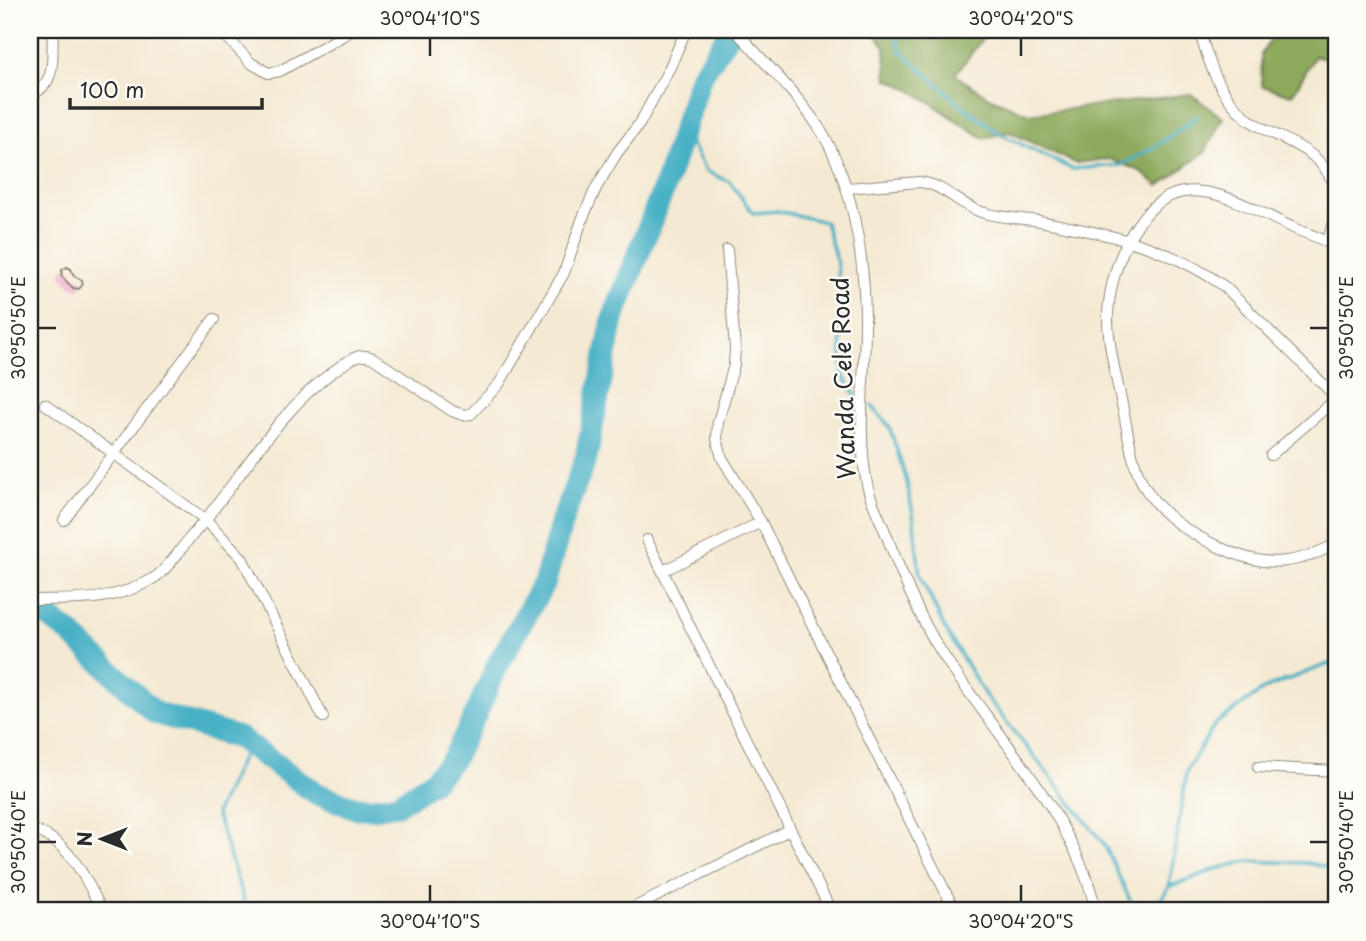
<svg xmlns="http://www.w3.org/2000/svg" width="1366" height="941" viewBox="0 0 1366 941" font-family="'Playpen Sans',sans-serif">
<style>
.forest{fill:#8ca95b;stroke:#5c6a43;stroke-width:2}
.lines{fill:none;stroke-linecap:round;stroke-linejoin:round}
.stream{stroke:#48b1c6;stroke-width:3.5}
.river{stroke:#48b1c6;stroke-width:23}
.building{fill:#efadcb}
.minor-casing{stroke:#908a7e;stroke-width:12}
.minor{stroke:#fff;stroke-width:10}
.ticks{fill:none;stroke:#2b2b2b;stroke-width:2.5}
.labels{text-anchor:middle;stroke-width:5;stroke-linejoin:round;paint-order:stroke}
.street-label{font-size:24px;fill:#2b2b2b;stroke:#fdfcf7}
.neatline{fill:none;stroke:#2b2b2b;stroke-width:2.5}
.ticks-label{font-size:18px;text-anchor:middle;fill:#2b2b2b}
</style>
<rect width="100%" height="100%" fill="#fdfcf7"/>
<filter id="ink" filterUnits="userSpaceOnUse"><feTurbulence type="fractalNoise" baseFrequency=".0143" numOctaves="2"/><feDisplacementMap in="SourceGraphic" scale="14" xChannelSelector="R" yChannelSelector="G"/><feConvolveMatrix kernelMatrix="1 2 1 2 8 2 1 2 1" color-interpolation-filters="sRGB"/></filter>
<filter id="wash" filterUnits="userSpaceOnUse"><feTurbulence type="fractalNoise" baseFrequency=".00686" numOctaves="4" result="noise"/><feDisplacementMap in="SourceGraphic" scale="28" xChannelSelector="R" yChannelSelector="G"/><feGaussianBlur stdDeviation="1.57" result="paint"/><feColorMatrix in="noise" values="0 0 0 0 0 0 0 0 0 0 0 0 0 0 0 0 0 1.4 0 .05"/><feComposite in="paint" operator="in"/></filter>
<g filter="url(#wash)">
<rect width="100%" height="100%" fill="#f4e9d2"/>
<g class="forest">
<path d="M872 30H989L955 75 989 97 1029 114 1191 94 1223 118 1205 152 1159 186 1138 170 1109 159 1075 163 1010 132 984 138C950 119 924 93 887 79L885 47Z"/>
<polygon points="1277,30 1336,30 1336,61 1315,56 1292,95 1262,86 1261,54"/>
</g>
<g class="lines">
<g class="stream">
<polyline points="895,30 901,51 961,105 1002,135 1072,169 1121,165 1155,147 1197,117"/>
<polyline points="682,128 706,171 730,182 753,213 778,211 825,222 837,263 843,375 855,395"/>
<polyline points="872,406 889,426 906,478 913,514 920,575 945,629 985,695 1104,844 1135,911"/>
<polyline points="247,746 216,813 247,911"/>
<polyline points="1169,887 1216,869 1248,861 1307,863 1336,869"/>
<polyline points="1153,911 1169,887 1187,770 1215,724 1266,688 1336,661"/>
</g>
<polyline class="river" points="30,603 70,633 155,713 239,738 317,794 356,808 373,808 398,804 432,782 453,759 475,716 498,664 545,581 563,518 586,458 613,319 666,183 700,78 731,30"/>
</g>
<g id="blocks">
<polygon class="building" points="67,267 71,269 74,276 82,280 83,284 79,289 73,288 61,276 62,270"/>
</g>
</g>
<g filter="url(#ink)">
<use href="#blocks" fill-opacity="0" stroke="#908a7e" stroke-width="2"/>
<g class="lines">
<defs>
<g id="minor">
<polyline points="220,30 251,63 268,73 280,71 353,30"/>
<path d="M735 30C763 61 795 92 818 126 852 178 864 254 865 315 866 371 856 429 867 484 870 499 878 515 884 529 901 572 917 614 942 653 994 734 1075 815 1096 911"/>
<path d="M1199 30C1209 63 1219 96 1248 119 1268 134 1295 141 1314 157 1324 165 1330 176 1336 187"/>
<path d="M30 96C59 82 51 57 53 30"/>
<path d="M847 188 919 182C943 184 958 204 981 212 999 218 1020 218 1039 221 1108 234 1167 245 1225 287L1336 397"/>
<polyline points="1327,241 1336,218"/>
<path d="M1336 247C1324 239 1311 235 1298 230 1265 216 1220 186 1183 192 1134 200 1107 277 1108 321 1109 352 1118 384 1124 414 1129 438 1132 465 1144 486 1162 517 1189 533 1221 548 1265 568 1293 566 1336 544"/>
<polyline points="727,250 735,348 734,365 718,422 717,439 722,458 761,522 955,911"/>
<polyline points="45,404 206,520 242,558 323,717"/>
<polyline points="1271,455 1336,399"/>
<polyline points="64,520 214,319"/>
<polyline points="647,540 831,911"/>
<polyline points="663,571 761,522"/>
<path d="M30 600C74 599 114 603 154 578 167 570 179 551 189 539 239 483 273 415 335 370 348 362 357 351 373 358L452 411 463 415 471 414 499 384 564 273 582 220 596 188 617 153 640 123 670 67 686 30"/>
<polyline points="1258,767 1336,771"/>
<path d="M30 829C69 839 86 879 102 911"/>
<polyline points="627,911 789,830"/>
</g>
</defs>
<use href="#minor" class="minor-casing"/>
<use href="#minor" class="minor"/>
</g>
</g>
<path class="ticks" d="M430 38V56M1021 38V56M38 328H56M1310 328H1328M38 842H56M1310 842H1328M430 885V902M1021 885V902"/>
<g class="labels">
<g class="street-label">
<text transform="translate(844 378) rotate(-92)" y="8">Wanda Cele Road</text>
</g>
</g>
<rect width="1366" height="941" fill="none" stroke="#fdfcf7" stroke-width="77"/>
<g transform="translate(102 839) rotate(270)" stroke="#fdfcf7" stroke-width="5" paint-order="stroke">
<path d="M0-5L12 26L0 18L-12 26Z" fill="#2b2b2b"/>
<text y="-10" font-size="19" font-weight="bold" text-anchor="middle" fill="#2b2b2b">N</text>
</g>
<path d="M70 98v10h192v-10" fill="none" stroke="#2b2b2b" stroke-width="3.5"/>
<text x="80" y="98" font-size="21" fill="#2b2b2b" stroke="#fdfcf7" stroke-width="5" paint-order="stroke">100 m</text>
<rect x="38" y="38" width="1290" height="864" class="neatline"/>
<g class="ticks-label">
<text x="430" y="25">30°04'10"S</text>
<text x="1021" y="25">30°04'20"S</text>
<text transform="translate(1347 328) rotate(-90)" y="6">30°50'50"E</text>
<text transform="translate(19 328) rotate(-90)" y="6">30°50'50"E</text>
<text transform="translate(1347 842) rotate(-90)" y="6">30°50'40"E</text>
<text transform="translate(19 842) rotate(-90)" y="6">30°50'40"E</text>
<text x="430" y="928">30°04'10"S</text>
<text x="1021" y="928">30°04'20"S</text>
</g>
</svg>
